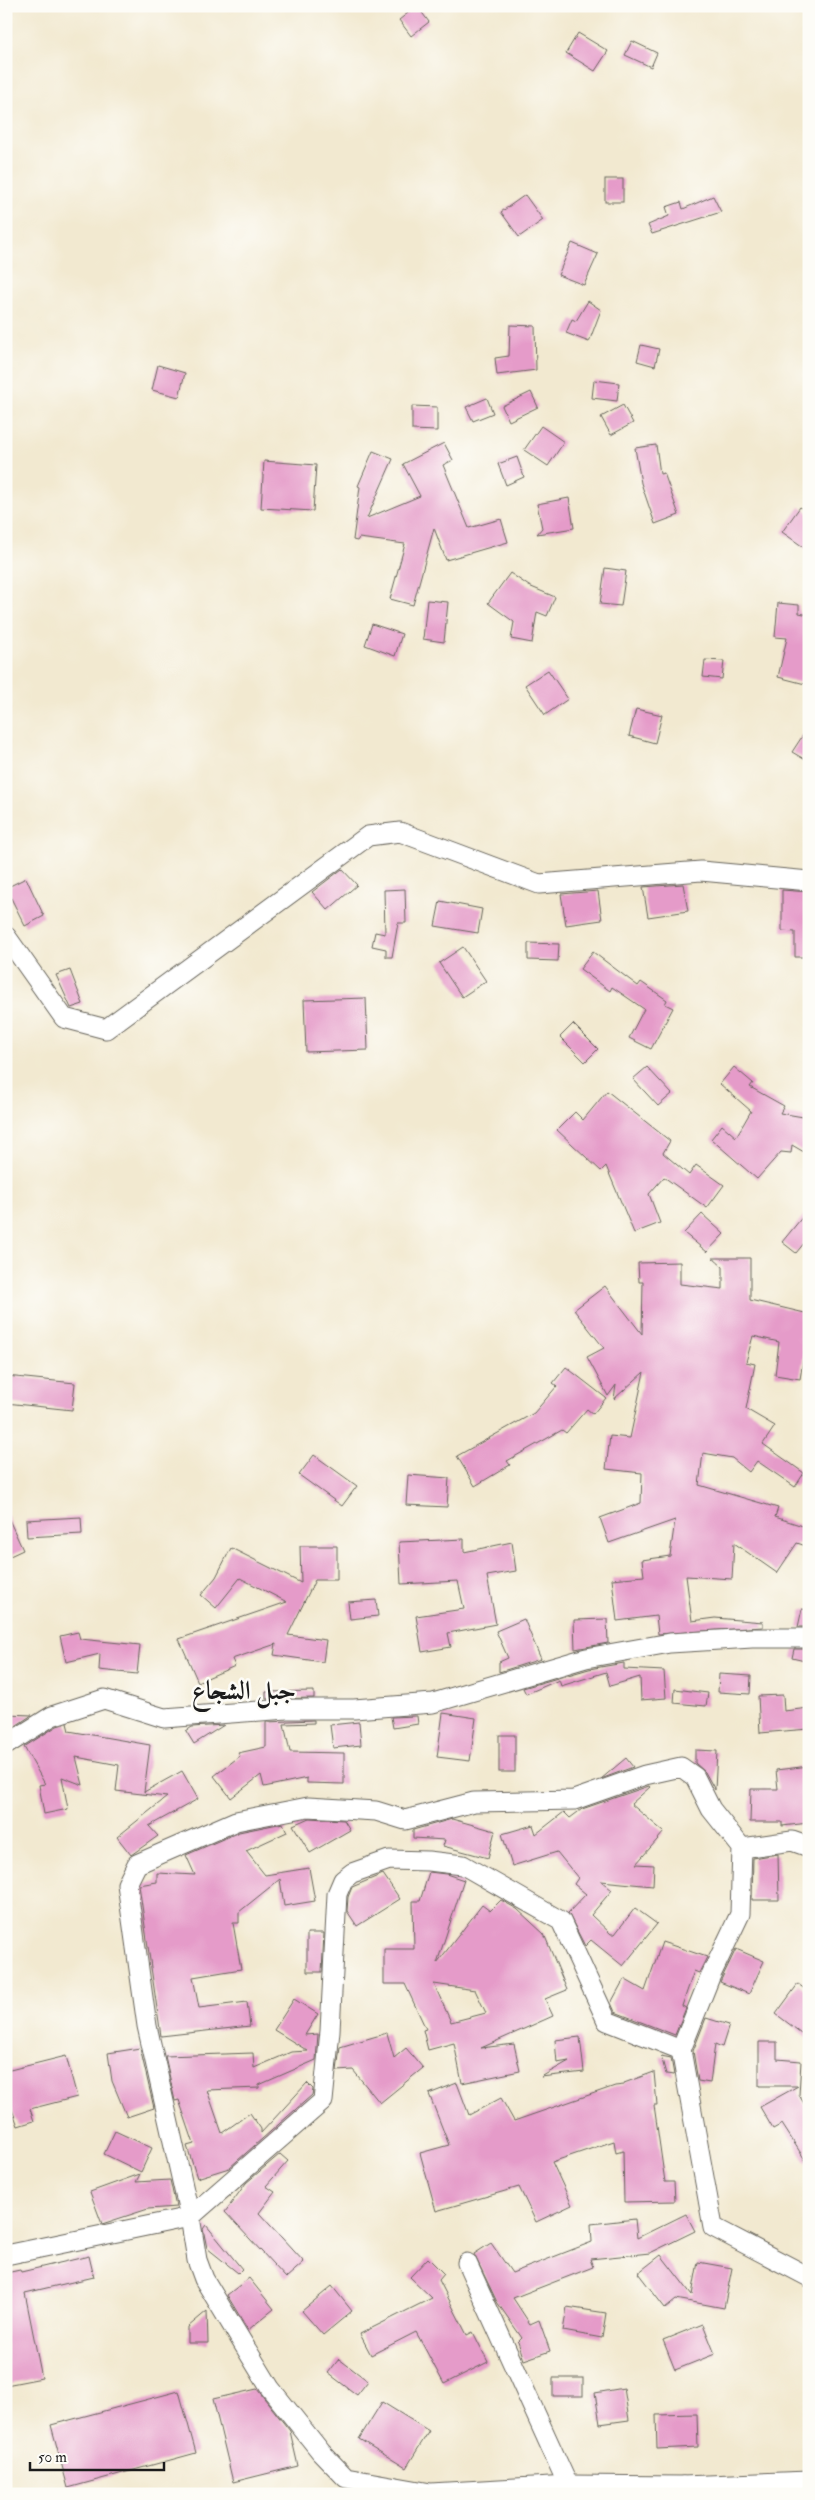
<svg xmlns="http://www.w3.org/2000/svg" width="815" height="2500" viewBox="0 0 815 2500" font-family="'IM FELL Double Pica',Amiri,serif">
<style>
.building{fill:#e59bc9;fill-rule:evenodd}
.lines{fill:none;stroke-linecap:round;stroke-linejoin:round}
.minor-casing{stroke:#67645b;stroke-width:21}
.minor{stroke:#fff;stroke-width:19}
.labels{text-anchor:middle;stroke-width:5;stroke-linejoin:round;paint-order:stroke}
.district-label{font-size:26px;font-weight:bold;fill:#1c1c1c;stroke:#fdfcf7}
</style>
<rect width="100%" height="100%" fill="#fdfcf7"/>
<filter id="ink" filterUnits="userSpaceOnUse"><feTurbulence type="fractalNoise" baseFrequency=".02" numOctaves="2"/><feDisplacementMap in="SourceGraphic" scale="10" xChannelSelector="R" yChannelSelector="G"/><feConvolveMatrix kernelMatrix="1 2 1 2 8 2 1 2 1" color-interpolation-filters="sRGB"/></filter>
<filter id="wash" filterUnits="userSpaceOnUse"><feTurbulence type="fractalNoise" baseFrequency=".0096" numOctaves="4" result="noise"/><feDisplacementMap in="SourceGraphic" scale="20" xChannelSelector="R" yChannelSelector="G"/><feGaussianBlur stdDeviation="1.12" result="paint"/><feColorMatrix in="noise" values="0 0 0 0 0 0 0 0 0 0 0 0 0 0 0 0 0 1.4 0 .05"/><feComposite in="paint" operator="in"/></filter>
<g filter="url(#wash)">
<rect width="100%" height="100%" fill="#f2e9d0"/>
<g id="blocks">
<g class="building">
<polygon points="417,6 429,22 411,36 399,20"/>
<polygon points="578,33 608,51 595,71 566,53"/>
<polygon points="632,41 657,53 651,67 625,55"/>
<rect x="605" y="179" width="18" height="23"/>
<polygon points="525,195 543,220 519,237 501,212"/>
<polygon points="713,196 721,212 652,234 648,225 669,216 666,207 681,202 683,209"/>
<polygon points="572,243 598,254 584,285 558,275"/>
<polygon points="588,301 601,310 589,342 566,333 572,319 576,321"/>
<polygon points="510,325 535,326 536,370 497,375 495,358 509,356"/>
<polygon points="641,345 659,349 655,366 637,361"/>
<polygon points="158,365 185,373 179,397 152,390"/>
<polygon points="594,380 619,383 617,401 592,398"/>
<polygon points="531,392 538,407 509,421 502,406"/>
<polygon points="487,398 493,413 473,421 466,407"/>
<polygon points="623,405 633,423 611,435 601,417"/>
<polygon points="412,406 437,407 437,431 412,430"/>
<polygon points="541,426 564,442 548,466 524,450"/>
<polygon points="444,443 453,460 443,465 469,528 501,519 508,542 446,560 434,528 413,605 390,599 405,544 359,538 357,541 353,540 360,487 358,486 373,451 393,459 367,518 420,496 403,464"/>
<polygon points="656,445 660,474 664,473 679,515 655,524 641,483 635,448"/>
<polygon points="517,457 524,477 506,485 498,464"/>
<polygon points="264,461 316,465 313,511 261,508"/>
<polygon points="569,498 574,528 537,534 542,528 537,504"/>
<polygon points="800,507 809,513 809,551 782,532"/>
<polygon points="605,568 626,571 621,606 600,604"/>
<polygon points="510,573 529,586 555,597 547,616 537,612 532,643 511,639 514,622 488,603"/>
<polygon points="427,600 448,602 444,642 423,639"/>
<polygon points="778,603 799,605 799,613 809,615 809,685 778,677 787,638 775,637"/>
<polygon points="372,624 402,634 395,656 365,645"/>
<polygon points="705,660 724,661 722,679 703,677"/>
<polygon points="548,670 568,699 545,715 525,685"/>
<polygon points="636,709 662,715 655,743 629,736"/>
<polygon points="809,726 809,762 792,752"/>
<polygon points="342,869 357,885 328,910 312,892"/>
<polygon points="26,878 44,916 25,926 6,888"/>
<polygon points="683,884 688,911 648,917 643,887"/>
<polygon points="405,889 406,923 398,923 392,957 386,957 386,949 372,946 375,932 385,934 384,890"/>
<polygon points="782,890 809,892 809,957 795,957 795,932 782,931"/>
<polygon points="598,891 602,920 566,925 561,894"/>
<polygon points="440,901 482,909 478,933 435,926"/>
<polygon points="528,943 559,944 558,961 528,960"/>
<polygon points="463,947 486,981 462,997 439,963"/>
<polygon points="593,952 638,986 641,982 667,1000 665,1004 673,1008 651,1049 629,1038 644,1009 612,987 610,991 580,969"/>
<polygon points="70,970 83,1004 71,1008 56,975"/>
<polygon points="366,998 368,1050 306,1052 304,1000"/>
<polygon points="573,1024 598,1049 585,1062 560,1037"/>
<polygon points="647,1067 672,1094 658,1106 633,1079"/>
<polygon points="734,1067 753,1083 750,1087 784,1106 780,1113 809,1118 809,1155 792,1145 791,1153 781,1152 757,1179 711,1139 722,1125 736,1137 751,1111 720,1084"/>
<polygon points="607,1091 670,1141 663,1153 689,1175 696,1165 724,1185 707,1208 664,1177 649,1194 660,1223 634,1233 606,1166 601,1171 557,1130 575,1112 583,1120"/>
<polygon points="809,1209 809,1237 796,1253 782,1242"/>
<polygon points="702,1214 724,1234 707,1252 684,1233"/>
<polygon points="713,1258 750,1258 750,1300 809,1314 809,1342 807,1349 805,1349 800,1379 775,1375 779,1342 753,1336 746,1362 755,1364 746,1409 775,1426 763,1444 804,1473 795,1487 757,1461 749,1472 732,1458 703,1453 699,1485 778,1508 775,1517 809,1528 809,1547 797,1543 777,1573 734,1543 732,1579 686,1576 692,1621 715,1618 763,1622 763,1627 658,1634 656,1616 617,1621 612,1579 644,1576 642,1560 670,1556 675,1520 609,1543 600,1518 641,1503 642,1473 606,1469 610,1436 630,1438 644,1372 614,1399 616,1385 608,1396 587,1357 604,1348 574,1310 605,1286 642,1334 643,1282 639,1282 638,1263 680,1262 680,1284 723,1289 723,1267"/>
<polygon points="566,1367 606,1398 593,1414 587,1409 566,1433 562,1430 507,1461 510,1465 475,1486 457,1456 534,1413 557,1386 553,1383"/>
<polygon points="6,1376 75,1383 72,1410 6,1403"/>
<polygon points="314,1455 357,1486 342,1506 299,1475"/>
<polygon points="408,1475 449,1478 447,1507 406,1505"/>
<polygon points="6,1513 23,1550 10,1556 6,1548"/>
<polygon points="81,1517 82,1534 27,1537 26,1520"/>
<polygon points="464,1539 464,1552 512,1542 516,1571 487,1576 496,1624 448,1633 451,1647 422,1652 416,1616 464,1609 458,1581 401,1584 399,1542"/>
<polygon points="300,1546 337,1546 337,1580 315,1580 288,1635 326,1640 323,1662 274,1655 276,1644 232,1659 235,1666 198,1682 179,1639 287,1602 240,1578 216,1608 201,1595 216,1577 231,1548 301,1583"/>
<polygon points="376,1600 378,1616 350,1619 348,1602"/>
<polygon points="802,1609 809,1610 809,1627 798,1627"/>
<polygon points="524,1619 541,1659 499,1672 499,1662 508,1658 496,1631"/>
<polygon points="607,1619 608,1643 575,1649 574,1620"/>
<polygon points="78,1632 80,1639 140,1645 137,1674 99,1670 100,1654 66,1662 60,1636"/>
<polygon points="794,1649 809,1649 809,1662 792,1658"/>
<polygon points="624,1663 624,1669 664,1671 666,1698 641,1700 640,1677 610,1686 606,1672 561,1686 559,1680 526,1694 523,1688 589,1669"/>
<polygon points="719,1674 751,1676 750,1694 718,1692"/>
<polygon points="675,1689 708,1693 706,1706 674,1703"/>
<polygon points="314,1691 314,1698 266,1699 266,1692"/>
<polygon points="783,1695 784,1711 809,1708 809,1729 760,1733 758,1696"/>
<polygon points="443,1713 476,1718 470,1761 437,1757"/>
<polygon points="6,1714 32,1715 14,1727"/>
<polygon points="417,1716 418,1724 393,1728 391,1717"/>
<polygon points="314,1720 314,1723 284,1724 290,1752 344,1753 344,1784 307,1783 307,1778 264,1787 261,1775 231,1798 214,1776 240,1756 238,1753 266,1747 266,1722"/>
<polygon points="359,1722 361,1745 333,1748 330,1725"/>
<polygon points="67,1723 69,1731 150,1745 144,1792 182,1771 198,1799 149,1826 158,1836 131,1855 117,1837 167,1797 116,1791 119,1765 76,1757 83,1785 62,1777 68,1809 44,1814 39,1785 45,1784 24,1747 57,1726"/>
<polygon points="224,1725 194,1744 186,1731 192,1727"/>
<rect x="499" y="1735" width="16" height="37"/>
<polygon points="695,1750 717,1751 715,1790 705,1772 695,1763"/>
<polygon points="626,1758 633,1767 601,1779"/>
<polygon points="809,1766 809,1823 782,1826 782,1822 750,1822 751,1789 778,1789 776,1770"/>
<polygon points="649,1786 650,1787 631,1804 664,1832 636,1864 654,1865 653,1886 601,1881 612,1890 591,1915 611,1934 615,1934 635,1908 657,1924 623,1966 591,1940 585,1946 568,1913 586,1894 574,1884 578,1878 557,1852 512,1866 502,1834 533,1825 536,1834 564,1812 570,1818 582,1809"/>
<polygon points="309,1818 344,1820 350,1830 310,1853 293,1825"/>
<polygon points="452,1819 495,1831 488,1858 443,1846 445,1840 413,1838 413,1830"/>
<polygon points="283,1823 287,1832 246,1851 265,1875 309,1868 315,1901 284,1906 280,1879 239,1912 239,1923 233,1923 241,1969 193,1977 199,2008 247,2002 250,2026 161,2036 139,1885 157,1882 157,1873 195,1875 186,1855 239,1832"/>
<polygon points="778,1854 779,1900 752,1900 753,1858"/>
<path d="M429 1872 446 1874 464 1880 437 1963 482 1905 490 1911 501 1900 517 1909 544 1934 567 1990 545 1999 553 2016 481 2048 514 2044 520 2071 462 2083 454 2043 428 2050 423 2030 426 2029 405 1984H384V1949H414L413 1901H420ZM434 1984 475 1990 486 2013 451 2022Z"/>
<polygon points="383,1874 400,1899 357,1926 347,1911 348,1897 352,1887"/>
<polygon points="307,1933 324,1933 322,1972 307,1972"/>
<polygon points="662,1942 707,1957 699,1973 694,1971 682,2006 686,2008 675,2035 615,2012 611,2003 624,1979 645,1991"/>
<polygon points="736,1949 764,1961 749,1994 720,1982"/>
<polygon points="798,1984 809,1992 809,2039 776,2014"/>
<polygon points="294,1999 318,2014 305,2035 318,2034 316,2060 259,2085 259,2088 207,2090 222,2133 250,2113 261,2129 261,2133 307,2083 313,2089 312,2095 229,2168 197,2178 187,2146 194,2144 179,2100 175,2101 165,2056 253,2053 254,2068 291,2052 308,2051 274,2030"/>
<polygon points="706,2018 729,2025 722,2047 715,2044 710,2083 698,2081 693,2051"/>
<polygon points="387,2033 394,2058 406,2048 423,2068 380,2103 353,2070 337,2071 340,2047"/>
<polygon points="580,2037 584,2072 541,2077 569,2061 557,2063 555,2040"/>
<polygon points="759,2042 777,2042 777,2059 801,2061 799,2095 809,2112 809,2166 782,2124 773,2129 760,2107 798,2086 759,2086"/>
<polygon points="140,2048 154,2108 127,2117 112,2081 108,2053"/>
<polygon points="66,2056 77,2097 30,2109 34,2121 18,2126 6,2093 6,2071"/>
<polygon points="661,2056 671,2058 674,2075 666,2074"/>
<polygon points="654,2072 657,2105 654,2105 665,2182 674,2182 675,2201 624,2202 623,2151 616,2153 614,2141 552,2162 572,2205 536,2222 519,2187 436,2211 420,2153 449,2145 429,2094 457,2083 469,2115 501,2098 514,2121 615,2086 624,2085 624,2083"/>
<polygon points="115,2131 152,2148 141,2172 104,2154"/>
<polygon points="280,2154 288,2161 266,2186 275,2192 259,2213 304,2262 286,2278 225,2212 246,2183"/>
<polygon points="140,2174 136,2182 170,2180 176,2207 148,2209 102,2224 90,2192"/>
<polygon points="686,2214 695,2231 650,2253 590,2259 593,2267 513,2298 530,2324 539,2320 550,2351 524,2360 518,2342 522,2338 497,2302 474,2254 491,2243 512,2273 592,2242 591,2224 635,2219 637,2238"/>
<polygon points="206,2225 242,2269 238,2273 207,2248 203,2229"/>
<polygon points="661,2255 692,2295 698,2262 732,2268 724,2308 676,2299 665,2308 638,2273"/>
<polygon points="89,2256 94,2277 25,2293 42,2378 6,2385 6,2273 20,2270 21,2272"/>
<polygon points="428,2258 444,2274 439,2280 467,2335 473,2332 488,2362 444,2384 416,2332 371,2355 360,2334 432,2298 410,2277"/>
<polygon points="249,2278 274,2309 248,2330 227,2295"/>
<polygon points="332,2286 352,2311 323,2335 302,2311"/>
<polygon points="567,2307 606,2313 602,2338 563,2331"/>
<polygon points="207,2311 208,2343 188,2343 188,2327"/>
<polygon points="703,2324 715,2354 675,2370 663,2340"/>
<polygon points="339,2359 368,2381 357,2395 328,2373"/>
<rect x="553" y="2378" width="30" height="18"/>
<polygon points="624,2388 629,2420 600,2424 595,2393"/>
<polygon points="257,2389 290,2431 298,2466 233,2482 213,2399"/>
<polygon points="179,2391 196,2453 68,2488 51,2425"/>
<polygon points="382,2402 429,2431 406,2468 359,2439"/>
<polygon points="697,2414 698,2447 657,2449 656,2415"/>
</g>
</g>
</g>
<g filter="url(#ink)">
<use href="#blocks" fill-opacity="0" stroke="#67645b" stroke-width="1"/>
<g class="lines">
<defs>
<g id="minor">
<polyline points="6,936 64,1018 106,1029 368,836 400,832 539,884 701,871 809,881"/>
<polyline points="6,1745 52,1716 104,1699 164,1718 287,1709 354,1709 433,1703 586,1658 670,1643 752,1638 809,1638"/>
<polyline points="742,1848 792,1841 809,1847"/>
<polyline points="6,2255 190,2217 323,2101 330,2031 337,1894 343,1880 352,1873 389,1860 428,1861 463,1865 561,1921 607,2021 681,2050"/>
<polyline points="467,2263 568,2485"/>
<polyline points="683,2486 568,2485 431,2493 346,2478 321,2452 270,2388 204,2279 197,2260 190,2217 147,2026 127,1884 137,1864 236,1821 308,1807 376,1811 405,1820 474,1802 574,1800 645,1775 681,1767 695,1777 711,1809 742,1848 740,1914 710,1977 681,2050 713,2227 809,2277"/>
<polyline points="673,2490 683,2486 809,2481"/>
</g>
</defs>
<use href="#minor" class="minor-casing"/>
<use href="#minor" class="minor"/>
</g>
</g>
<g class="labels">
<g class="district-label">
<text x="244" y="1699">جبل الشجاع</text>
</g>
</g>
<rect width="815" height="2500" fill="none" stroke="#fdfcf7" stroke-width="25"/>
<path d="M30 2462v8h134v-8" fill="none" stroke="#1c1c1c" stroke-width="2.5"/>
<text x="38" y="2462" font-size="15" fill="#1c1c1c" stroke="#fdfcf7" stroke-width="4" paint-order="stroke">50 m</text>
</svg>
